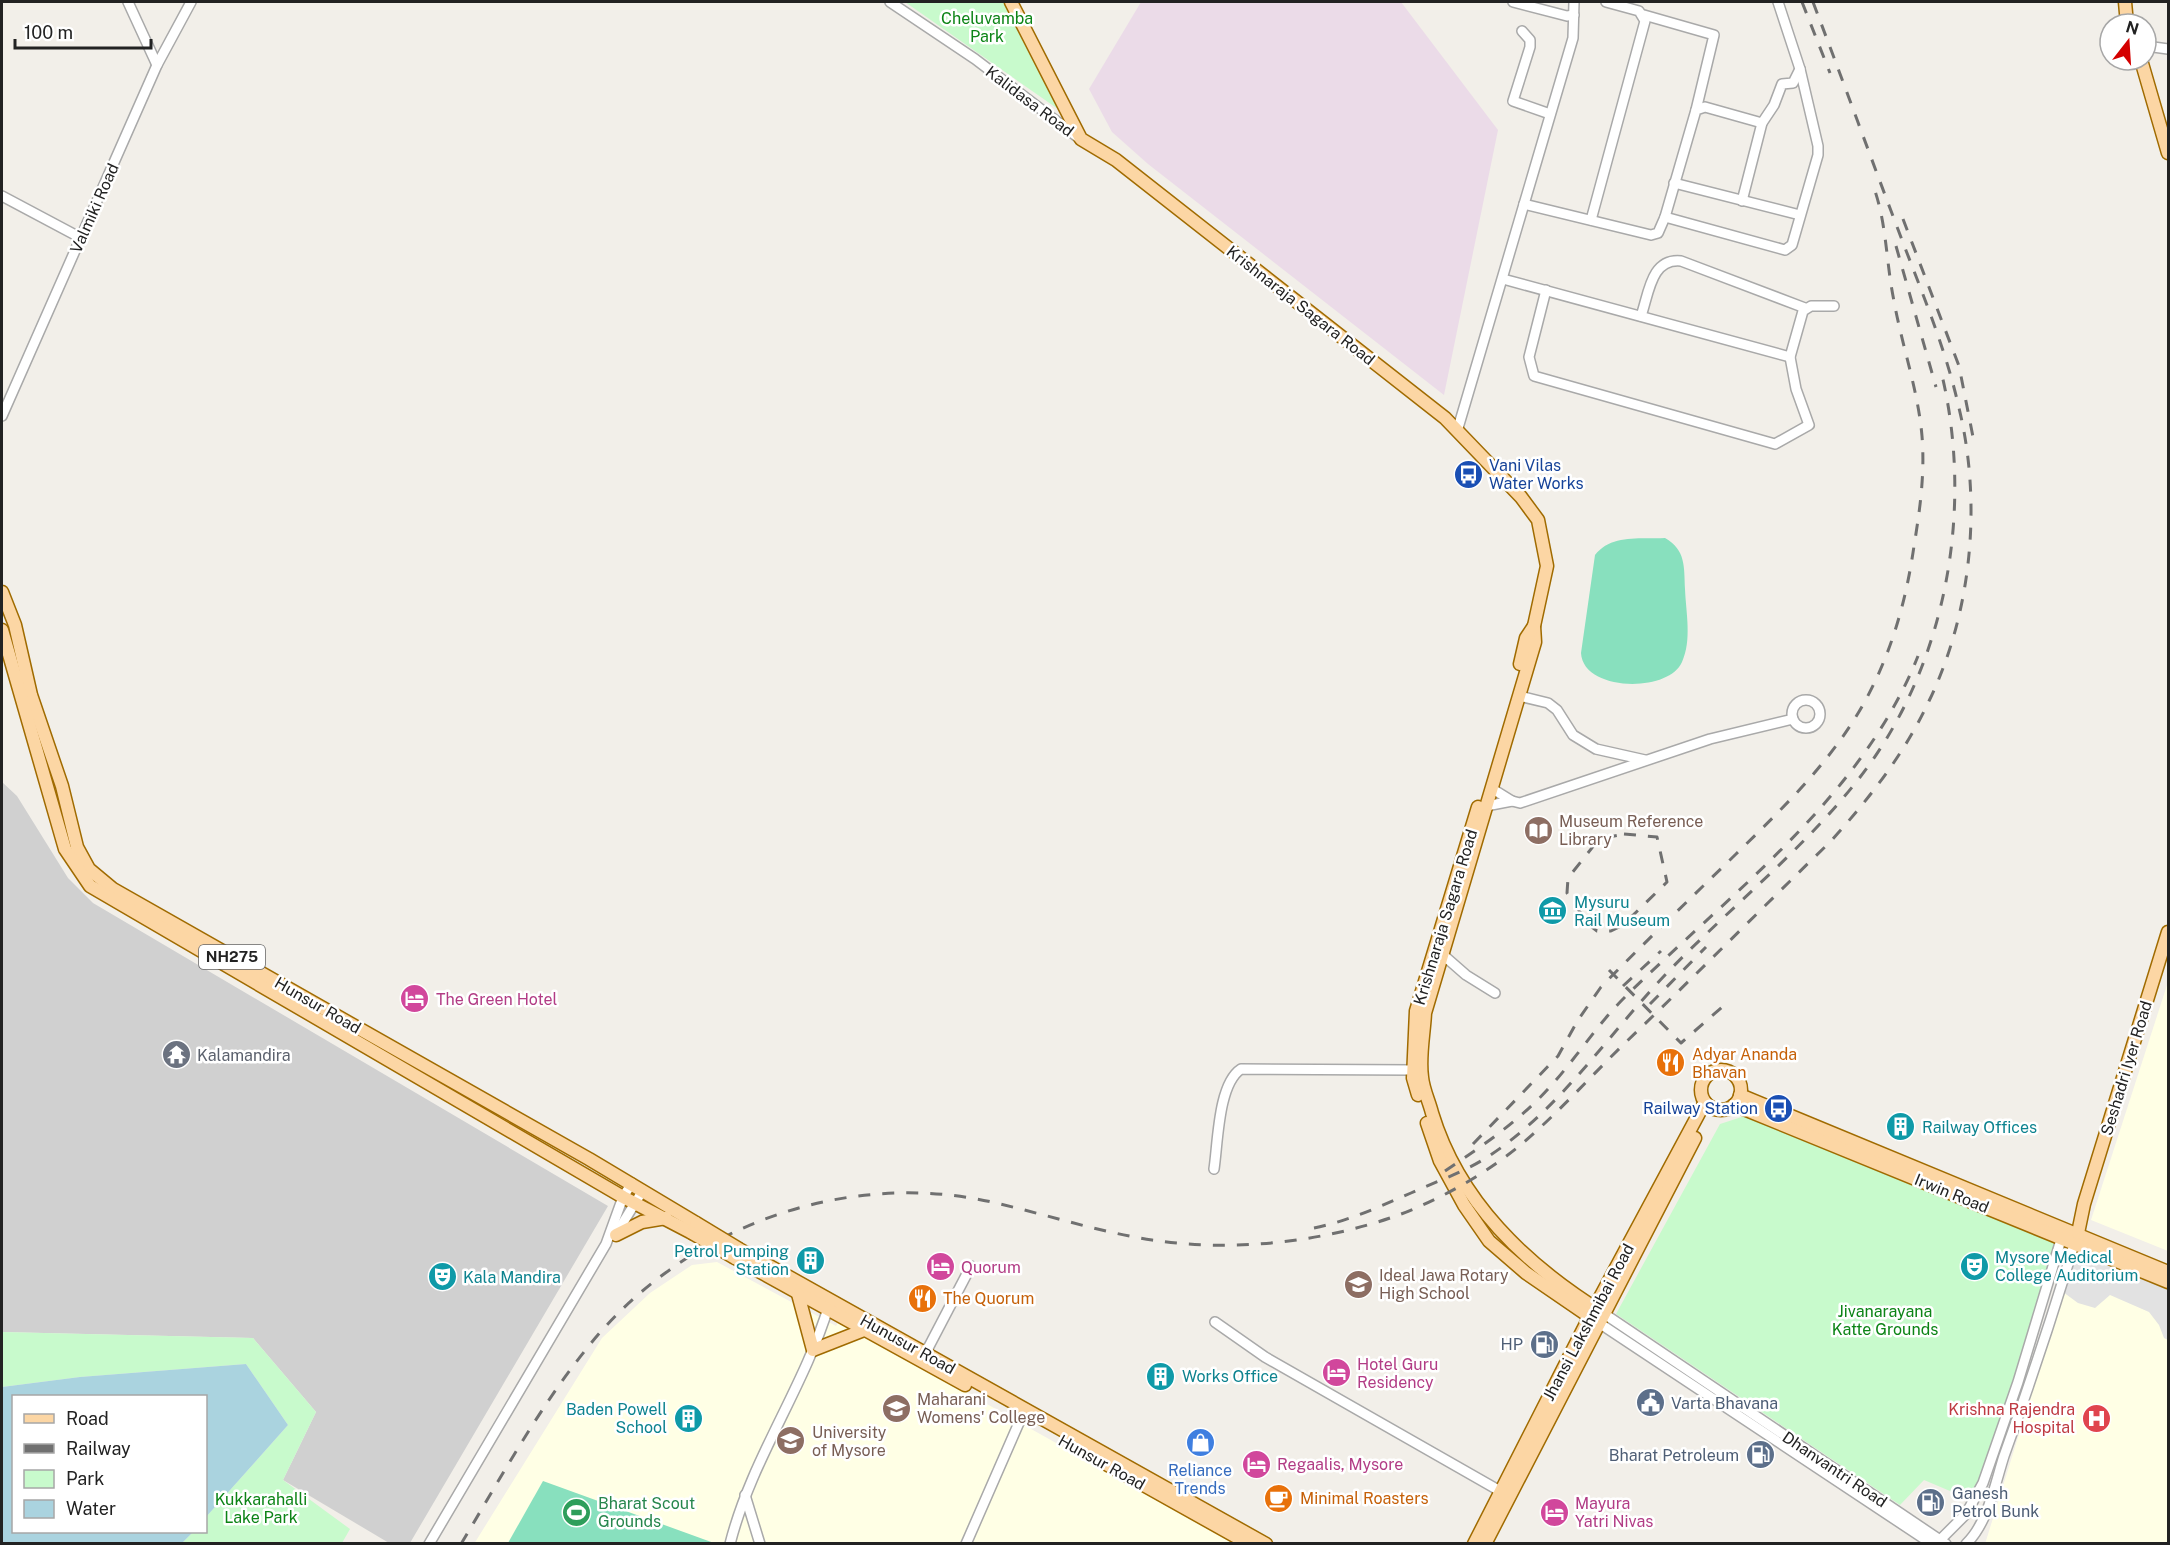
<svg xmlns="http://www.w3.org/2000/svg" width="2170" height="1545" viewBox="0 0 2170 1545" font-family="'Public Sans',sans-serif">
<style>
.industrial{fill:#ebdbe8}
.education{fill:#ffffe5}
.religious{fill:#d0d0d0}
.park{fill:#c8facc}
.pitch{fill:#88e0be}
.parking{fill:#e2e2e2}
.water{fill:#aad3df}
.lines{fill:none;stroke-linecap:round;stroke-linejoin:round}
.minor-casing{stroke:#a9a9a9;stroke-width:12}
.major-casing{stroke:#a06b00;stroke-width:15}
.minor{stroke:#fff;stroke-width:9}
.major{stroke:#fcd6a4;stroke-width:12}
.rail{stroke:#707070;stroke-width:3;stroke-dasharray:12 12;stroke-linecap:butt}
.major-bridge-casing{stroke:#a06b00;stroke-width:15;stroke-linecap:butt}
.major-bridge{stroke:#fcd6a4;stroke-width:12}
.labels{text-anchor:middle;stroke-width:5;stroke-linejoin:round;paint-order:stroke}
.shield{fill:#fff;stroke:#646464;stroke-width:1.5}
.shield-label{font-size:15px;font-weight:bold;fill:#222}
.park-label{font-size:16px;fill:#0c8416;stroke:#fff}
.street-label{font-size:16px;fill:#222;stroke:#fff}
.transit-label{font-size:16px;fill:#164399;stroke:#fff;text-anchor:start}
.education-label{font-size:16px;fill:#785e54;stroke:#fff;text-anchor:start}
.culture-label{font-size:16px;fill:#0d838f;stroke:#fff;text-anchor:start}
.hotel-label{font-size:16px;fill:#b23c85;stroke:#fff;text-anchor:start}
.food-label{font-size:16px;fill:#c56008;stroke:#fff;text-anchor:start}
.worship-label{font-size:16px;fill:#5b616d;stroke:#fff;text-anchor:start}
.service-label{font-size:16px;fill:#4e5e75;stroke:#fff;text-anchor:end}
.health-label{font-size:16px;fill:#be3a42;stroke:#fff;text-anchor:end}
.shop-label{font-size:16px;fill:#366cbe;stroke:#fff}
.leisure-label{font-size:16px;fill:#27864d;stroke:#fff;text-anchor:start}
</style>
<rect width="100%" height="100%" fill="#f2efe9"/>
<polygon class="industrial" points="1141,2 1401,2 1498,130 1444,395 1148,164 1112,132 1089,89"/>
<g class="education">
<polygon points="2168,982 2168,1251 2091,1220"/>
<polygon points="2073,1260 2168,1282 2168,1543 1985,1544"/>
<polygon points="717,1262 836,1326 839,1321 1234,1543 474,1544 602,1338 650,1293 692,1265"/>
</g>
<polygon class="religious" points="2,782 17,796 68,878 93,903 608,1206 410,1543 389,1543 283,1480 316,1412 253,1338 2,1332"/>
<g class="park">
<polygon points="905,2 1003,2 1058,109"/>
<polygon points="1754,1113 2064,1237 1976,1502 1924,1480 1900,1505 1616,1314 1720,1124"/>
<polygon points="2,1332 253,1338 316,1412 283,1480 350,1529 342,1543 182,1543 193,1532 206,1532 206,1517 288,1425 246,1364 80,1377 2,1387"/>
</g>
<g class="pitch">
<path d="M1665 538C1686 550 1684 567 1685 589 1686 613 1692 640 1682 662 1669 693 1583 692 1581 653L1595 555C1611 534 1640 539 1665 538Z"/>
<polygon points="543,1481 714,1543 508,1543"/>
</g>
<polygon class="parking" points="2091,1250 2168,1282 2168,1340 2164,1338 2159,1325 2149,1312 2110,1295 2095,1308 2078,1303 2063,1292 2073,1260"/>
<polygon class="water" points="246,1364 288,1425 206,1517 206,1396 14,1396 14,1532 193,1532 182,1543 2,1543 2,1387 80,1377"/>
<g class="lines">
<defs>
<g id="minor">
<polyline points="128,2 157,65"/>
<polyline points="890,2 975,59 1080,139"/>
<polyline points="1513,2 1567,16 1574,15"/>
<polyline points="1644,15 1714,35 1696,110"/>
<polyline points="1522,31 1530,40 1530,47 1513,101 1550,114"/>
<polyline points="2146,46 2168,49"/>
<polyline points="1674,183 1800,215"/>
<polyline points="2,196 81,238"/>
<polyline points="1742,201 1762,123 1774,105 1782,84 1793,83 1800,69"/>
<polyline points="1524,204 1651,235 1658,233 1665,217 1696,110 1705,107 1762,123"/>
<polyline points="1665,217 1785,250 1792,245 1818,155 1818,146 1800,69 1778,2"/>
<polyline points="1591,220 1645,21 1639,11 1606,2"/>
<polyline points="1503,279 1790,357"/>
<polyline points="1546,290 1529,357 1534,376 1775,444 1809,425 1796,389 1790,357 1803,311 1811,306 1834,306"/>
<path d="M1641 316C1649 293 1651 258 1681 261L1805 308"/>
<polyline points="2,416 157,65 191,2"/>
<polyline points="1458,428 1573,38 1574,2"/>
<polyline points="1519,696 1548,703 1557,710 1573,735 1596,749 1645,760"/>
<circle cx="1806" cy="714" r="14"/>
<polyline points="1491,788 1512,801 1520,803 1710,739 1793,719"/>
<polyline points="1486,806 1512,801"/>
<polyline points="1442,954 1466,975 1495,993"/>
<path d="M1214 1169C1218 1143 1218 1084 1241 1069L1413 1070"/>
<polyline points="616,1234 643,1190"/>
<polyline points="1603,1313 1946,1544"/>
<polyline points="1215,1322 1265,1357 1500,1491"/>
<polyline points="1599,1323 1932,1544"/>
<polyline points="925,1354 971,1266"/>
<polyline points="745,1495 760,1544"/>
<polyline points="1935,1541 1940,1540 1966,1514 1983,1483 2018,1382 2063,1233"/>
<polyline points="429,1544 606,1244 623,1197 632,1183"/>
<path d="M730 1544C751 1460 804 1388 829 1305"/>
<polyline points="966,1544 1025,1409"/>
<path d="M1966 1544C1988 1523 1995 1484 2004 1456 2030 1384 2054 1311 2076 1238"/>
</g>
<g id="major">
<path d="M1011 2 1081 139 1116 160 1445 418 1521 497 1538 520 1547 566 1534 626 1535 642 1425 1013C1424 1034 1419 1057 1422 1077 1423 1089 1429 1101 1432 1113 1459 1202 1526 1265 1603 1313"/>
<polyline points="2125,2 2127,24"/>
<polyline points="2141,60 2168,153"/>
<polyline points="2,592 15,625 31,695 62,786 77,847 89,869 113,889 589,1159 696,1223"/>
<polyline points="2,630 65,849 90,886 623,1197 692,1233"/>
<polyline points="1520,664 1526,638 1534,626"/>
<circle cx="1721" cy="1090" r="20"/>
<polyline points="1418,1095 1413,1078 1416,1011 1478,807"/>
<polyline points="1740,1095 2168,1272"/>
<polyline points="1734,1105 2168,1282"/>
<polyline points="1427,1123 1440,1161 1464,1205 1489,1241 1526,1273 1599,1323"/>
<polyline points="2078,1233 2084,1204 2168,932"/>
<polyline points="616,1235 642,1222 666,1218"/>
<polyline points="739,1249 1266,1544"/>
<polyline points="735,1258 965,1385"/>
<polyline points="798,1294 813,1350 864,1330"/>
<polyline points="1106,1464 1249,1544"/>
<polyline points="1474,1544 1589,1318 1705,1102"/>
<polyline points="1485,1544 1695,1138"/>
</g>
</defs>
<use href="#minor" class="minor-casing"/>
<use href="#major" class="major-casing"/>
<use href="#minor" class="minor"/>
<use href="#major" class="major"/>
<g class="rail">
<polyline points="1802,2 1830,73"/>
<polyline points="1903,219 1959,366 1975,447"/>
<polyline points="1896,246 1936,387"/>
<polygon points="1624,834 1657,837 1667,882 1623,925 1611,931 1597,931 1588,924 1567,893 1568,878 1599,839"/>
<polyline points="1609,970 1681,1043 1729,1001"/>
<polyline points="1623,986 1661,951"/>
<polyline points="1650,1004 1706,947"/>
<path d="M1473 1144 1558 1056 1578 1020 1601 987C1645 942 1691 898 1736 854 1783 808 1831 762 1864 703 1891 654 1906 602 1914 546 1920 509 1925 474 1922 436 1918 390 1902 346 1894 301 1886 263 1887 225 1874 188"/>
<path d="M1445 1171C1482 1146 1518 1122 1548 1089 1575 1060 1596 1026 1624 998 1730 893 1861 799 1918 656"/>
<path d="M1314 1228C1348 1221 1379 1207 1411 1193 1437 1181 1465 1172 1489 1156 1560 1109 1608 1035 1666 974 1728 909 1801 852 1857 781 1946 669 1975 510 1941 371"/>
<path d="M461 1544C500 1479 537 1411 584 1352 679 1229 843 1167 996 1203 1048 1215 1099 1232 1152 1240 1230 1252 1318 1243 1393 1217 1438 1201 1488 1173 1524 1142 1560 1111 1592 1075 1626 1042 1695 976 1762 908 1830 842 1869 799 1905 753 1929 701 1972 612 1982 503 1959 408 1946 350 1923 295 1902 240 1872 161 1843 81 1813 2"/>
</g>
<defs>
<g id="major-bridge">
<polyline points="696,1223 739,1249"/>
<polyline points="692,1233 735,1258"/>
</g>
</defs>
<use href="#major-bridge" class="major-bridge-casing"/>
<use href="#major-bridge" class="major-bridge"/>
</g>
<defs>
<symbol id="bus-disc" viewBox="-11 -11 22 22"><circle r="9.5" fill="#1a4fb4" stroke="#fff"/><path d="M-5-6H5V4H4V6H2V4H-2V6H-4V4H-5ZM-3.5-4V0h7V-4ZM-3.5 1.2v1.5H-2V1.2ZM2 1.2v1.5H3.5V1.2Z" fill="#fff"/></symbol>
<symbol id="library-disc" viewBox="-11 -11 22 22"><circle r="9.5" fill="#8d6e63" stroke="#fff"/><path d="M-6-4Q-3-5.5-.7-3.5V5Q-3 3-6 4ZM6-4Q3-5.5 .7-3.5V5Q3 3 6 4Z" fill="#fff"/></symbol>
<symbol id="museum-disc" viewBox="-11 -11 22 22"><circle r="9.5" fill="#0f9aa8" stroke="#fff"/><path d="M0-6L6-3V-2H-6V-3ZM-5-1h2V3h-2ZM-1-1h2V3h-2ZM3-1h2V3H3ZM-6 4H6V6H-6Z" fill="#fff"/></symbol>
<symbol id="hotel-disc" viewBox="-11 -11 22 22"><circle r="9.5" fill="#d1479c" stroke="#fff"/><path d="M-6-4.5h1.5V1H6V5H4.5V3h-9V5H-6ZM-4 0a1.8 1.8 0 1 1 3.6 0ZM.5 0V-2.5h3Q6-2.5 6 0Z" fill="#fff"/></symbol>
<symbol id="temple-disc" viewBox="-11 -11 22 22"><circle r="9.5" fill="#6b7280" stroke="#fff"/><path d="M0-6L5-2H3V0L6.5 2.5H4V6H1.5V3h-3V6H-4V2.5H-6.5L-3 0V-2H-5Z" fill="#fff"/></symbol>
<symbol id="restaurant-disc" viewBox="-11 -11 22 22"><circle r="9.5" fill="#e8710a" stroke="#fff"/><path d="M-5-6h1v4h1v-4h1v4h1v-4h1v5L-1.5 .5V6h-2V.5L-5-1ZM5-6V6H3V1.5H1.5Q1.5-4 5-6Z" fill="#fff"/></symbol>
<symbol id="building-disc" viewBox="-11 -11 22 22"><circle r="9.5" fill="#0f9aa8" stroke="#fff"/><path d="M-4-6H4V6H1V3H-1V6H-4ZM-2.5-4.3h1.7v1.8h-1.7ZM.8-4.3h1.7v1.8H.8ZM-2.5-1h1.7V.8h-1.7ZM.8-1h1.7V.8H.8Z" fill="#fff"/></symbol>
<symbol id="theatre-disc" viewBox="-11 -11 22 22"><circle r="9.5" fill="#0f9aa8" stroke="#fff"/><path d="M-5-5.5Q0-4 5-5.5V0Q5 5 0 6Q-5 5-5 0ZM-3.3-2.5H-1v1.5H-3.3ZM1-2.5H3.3v1.5H1ZM-2.8 1Q0 5.5 2.8 1Z" fill="#fff"/></symbol>
<symbol id="school-disc" viewBox="-11 -11 22 22"><circle r="9.5" fill="#8d6e63" stroke="#fff"/><path d="M0-5L7-2L0 1L-7-2ZM-4 1L0 2.5L4 1V4Q0 6-4 4Z" fill="#fff"/></symbol>
<symbol id="fuel-disc" viewBox="-11 -11 22 22"><circle r="9.5" fill="#5c6f8a" stroke="#fff"/><path d="M-5.5-6h7V0h2V4h1.3V-2.5L3-4.5l.8-.8L6-3V5H2.5V1h-1V6h-7ZM-4.2-4.7v3.2H.2V-4.7Z" fill="#fff"/></symbol>
<symbol id="civic-disc" viewBox="-11 -11 22 22"><circle r="9.5" fill="#5c6f8a" stroke="#fff"/><path d="M-.6-6.5H3V-4.5H.6V-3L4-1V1h2V6H-6V1h2V-1L-.6-3ZM-1.2 2.5V6h2.4V2.5Z" fill="#fff"/></symbol>
<symbol id="university-disc" viewBox="-11 -11 22 22"><circle r="9.5" fill="#8d6e63" stroke="#fff"/><path d="M0-5L7-2L0 1L-7-2ZM-4 1L0 2.5L4 1V4Q0 6-4 4Z" fill="#fff"/></symbol>
<symbol id="hospital-disc" viewBox="-11 -11 22 22"><circle r="9.5" fill="#e0444e" stroke="#fff"/><path d="M-5-5h3v3.5h4V-5h3V5h-3V1.5h-4V5h-3Z" fill="#fff"/></symbol>
<symbol id="shop-disc" viewBox="-11 -11 22 22"><circle r="9.5" fill="#3f7fe0" stroke="#fff"/><path d="M-5-2.5h2.3a2.7 3.5 0 0 1 5.4 0H5L5.5 6h-11ZM-1.5-2.5h3a1.5 2.3 0 0 0-3 0Z" fill="#fff"/></symbol>
<symbol id="cafe-disc" viewBox="-11 -11 22 22"><circle r="9.5" fill="#e8710a" stroke="#fff"/><path d="M-5.5-4.5H6V0H3Q3 3.5 0 3.5H-2.5Q-5.5 3.5-5.5 0ZM3-3.2v2h1.7v-2ZM-6 4.5H4V6H-6Z" fill="#fff"/></symbol>
<symbol id="stadium-disc" viewBox="-11 -11 22 22"><circle r="9.5" fill="#2e9e5b" stroke="#fff"/><path d="M0-5a6.5 5 0 1 0 0 10a6.5 5 0 1 0 0-10ZM-3.5-1.8h7v3.6h-7Z" fill="#fff"/></symbol>
</defs>
<g fill-rule="evenodd">
<use href="#bus-disc" x="1452" y="458" width="33" height="33"/>
<use href="#library-disc" x="1522" y="814" width="33" height="33"/>
<use href="#museum-disc" x="1536" y="894" width="33" height="33"/>
<use href="#hotel-disc" x="398" y="982" width="33" height="33"/>
<use href="#temple-disc" x="160" y="1038" width="33" height="33"/>
<use href="#restaurant-disc" x="1654" y="1046" width="33" height="33"/>
<use href="#bus-disc" x="1762" y="1092" width="33" height="33"/>
<use href="#building-disc" x="1884" y="1110" width="33" height="33"/>
<use href="#building-disc" x="794" y="1244" width="33" height="33"/>
<use href="#theatre-disc" x="1958" y="1250" width="33" height="33"/>
<use href="#hotel-disc" x="924" y="1250" width="33" height="33"/>
<use href="#theatre-disc" x="426" y="1260" width="33" height="33"/>
<use href="#school-disc" x="1342" y="1268" width="33" height="33"/>
<use href="#restaurant-disc" x="906" y="1282" width="33" height="33"/>
<use href="#fuel-disc" x="1528" y="1328" width="33" height="33"/>
<use href="#hotel-disc" x="1320" y="1356" width="33" height="33"/>
<use href="#building-disc" x="1144" y="1360" width="33" height="33"/>
<use href="#civic-disc" x="1634" y="1386" width="33" height="33"/>
<use href="#university-disc" x="880" y="1392" width="33" height="33"/>
<use href="#building-disc" x="672" y="1402" width="33" height="33"/>
<use href="#hospital-disc" x="2080" y="1402" width="33" height="33"/>
<use href="#university-disc" x="774" y="1424" width="33" height="33"/>
<use href="#shop-disc" x="1184" y="1426" width="33" height="33"/>
<use href="#fuel-disc" x="1744" y="1438" width="33" height="33"/>
<use href="#hotel-disc" x="1240" y="1448" width="33" height="33"/>
<use href="#cafe-disc" x="1262" y="1482" width="33" height="33"/>
<use href="#fuel-disc" x="1914" y="1486" width="33" height="33"/>
<use href="#stadium-disc" x="560" y="1496" width="33" height="33"/>
<use href="#hotel-disc" x="1538" y="1496" width="33" height="33"/>
</g>
<g class="labels">
<rect class="shield" x="199" y="945" width="66" height="24" rx="4.5"/>
<g class="shield-label">
<text x="232" y="962">NH275</text>
</g>
<g class="park-label">
<text x="987" y="24">Cheluvamba<tspan x="987" dy="18">Park</tspan></text>
<text x="1885" y="1317">Jivanarayana<tspan x="1885" dy="18">Katte Grounds</tspan></text>
<text x="261" y="1505">Kukkarahalli<tspan x="261" dy="18">Lake Park</tspan></text>
</g>
<g class="street-label">
<text transform="translate(1030 101) rotate(37)" y="6">Kalidasa Road</text>
<text transform="translate(94 208) rotate(-66)" y="6">Valmiki Road</text>
<text transform="translate(1301 305) rotate(38)" y="6">Krishnaraja Sagara Road</text>
<text transform="translate(1445 917) rotate(-73)" y="6">Krishnaraja Sagara Road</text>
<text transform="translate(318 1005) rotate(30)" y="6">Hunsur Road</text>
<text transform="translate(2126 1068) rotate(-73)" y="6">Seshadri Iyer Road</text>
<text transform="translate(1952 1193) rotate(22)" y="6">Irwin Road</text>
<text transform="translate(1588 1322) rotate(-62)" y="6">Jhansi Lakshmibai Road</text>
<text transform="translate(908 1344) rotate(29)" y="6">Hunusur Road</text>
<text transform="translate(1102 1462) rotate(29)" y="6">Hunsur Road</text>
<text transform="translate(1835 1469) rotate(34)" y="6">Dhanvantri Road</text>
</g>
<g class="transit-label">
<text x="1489" y="471">Vani Vilas<tspan x="1489" dy="18">Water Works</tspan></text>
<text x="1758" y="1114" text-anchor="end">Railway Station</text>
</g>
<g class="education-label">
<text x="1559" y="827">Museum Reference<tspan x="1559" dy="18">Library</tspan></text>
<text x="1379" y="1281">Ideal Jawa Rotary<tspan x="1379" dy="18">High School</tspan></text>
<text x="917" y="1405">Maharani<tspan x="917" dy="18">Womens' College</tspan></text>
<text x="812" y="1438">University<tspan x="812" dy="18">of Mysore</tspan></text>
</g>
<g class="culture-label">
<text x="1574" y="908">Mysuru<tspan x="1574" dy="18">Rail Museum</tspan></text>
<text x="1922" y="1133">Railway Offices</text>
<text x="789" y="1257" text-anchor="end">Petrol Pumping<tspan x="789" dy="18">Station</tspan></text>
<text x="1995" y="1263">Mysore Medical<tspan x="1995" dy="18">College Auditorium</tspan></text>
<text x="463" y="1283">Kala Mandira</text>
<text x="1182" y="1382">Works Office</text>
<text x="667" y="1415" text-anchor="end">Baden Powell<tspan x="667" dy="18">School</tspan></text>
</g>
<g class="hotel-label">
<text x="436" y="1005">The Green Hotel</text>
<text x="961" y="1273">Quorum</text>
<text x="1357" y="1370">Hotel Guru<tspan x="1357" dy="18">Residency</tspan></text>
<text x="1277" y="1470">Regaalis, Mysore</text>
<text x="1575" y="1509">Mayura<tspan x="1575" dy="18">Yatri Nivas</tspan></text>
</g>
<g class="food-label">
<text x="1692" y="1060">Adyar Ananda<tspan x="1692" dy="18">Bhavan</tspan></text>
<text x="943" y="1304">The Quorum</text>
<text x="1300" y="1504">Minimal Roasters</text>
</g>
<g class="worship-label">
<text x="197" y="1061">Kalamandira</text>
</g>
<g class="service-label">
<text x="1523" y="1350">HP</text>
<text x="1671" y="1409" text-anchor="start">Varta Bhavana</text>
<text x="1739" y="1461">Bharat Petroleum</text>
<text x="1952" y="1499" text-anchor="start">Ganesh<tspan x="1952" dy="18">Petrol Bunk</tspan></text>
</g>
<g class="health-label">
<text x="2075" y="1415">Krishna Rajendra<tspan x="2075" dy="18">Hospital</tspan></text>
</g>
<g class="shop-label">
<text x="1200" y="1476">Reliance<tspan x="1200" dy="18">Trends</tspan></text>
</g>
<g class="leisure-label">
<text x="598" y="1509">Bharat Scout<tspan x="598" dy="18">Grounds</tspan></text>
</g>
</g>
<rect width="2170" height="1545" fill="none" stroke="#222222" stroke-width="6"/>
<rect x="12" y="1395" width="195" height="138" fill="#ffffff" stroke="#a7a7a7" stroke-width="1.5"/>
<rect x="24" y="1414" width="30" height="9" fill="#fcd6a4" stroke="#a7a7a7" stroke-width="1.5"/>
<text x="66" y="1425" font-size="18" fill="#222222">Road</text>
<rect x="24" y="1444" width="30" height="9" fill="#707070" stroke="#a7a7a7" stroke-width="1.5"/>
<text x="66" y="1455" font-size="18" fill="#222222">Railway</text>
<rect x="24" y="1470" width="30" height="18" fill="#c8facc" stroke="#a7a7a7" stroke-width="1.5"/>
<text x="66" y="1485" font-size="18" fill="#222222">Park</text>
<rect x="24" y="1500" width="30" height="18" fill="#aad3df" stroke="#a7a7a7" stroke-width="1.5"/>
<text x="66" y="1515" font-size="18" fill="#222222">Water</text>
<g transform="translate(2128 42) rotate(17)"><circle r="28" fill="#ffffff" stroke="#a7a7a7" stroke-width="1.5"/>
<path d="M0-4.5L10 22L0 15L-10 22Z" fill="#d40000"/>
<text y="-9" font-size="16" font-weight="bold" text-anchor="middle" fill="#222222">N</text>
</g>
<path d="M15 39v9h136v-9" fill="none" stroke="#222222" stroke-width="3"/>
<text x="24" y="39" font-size="18" fill="#222222" stroke="#ffffff" stroke-width="4.5" paint-order="stroke">100 m</text>
</svg>
